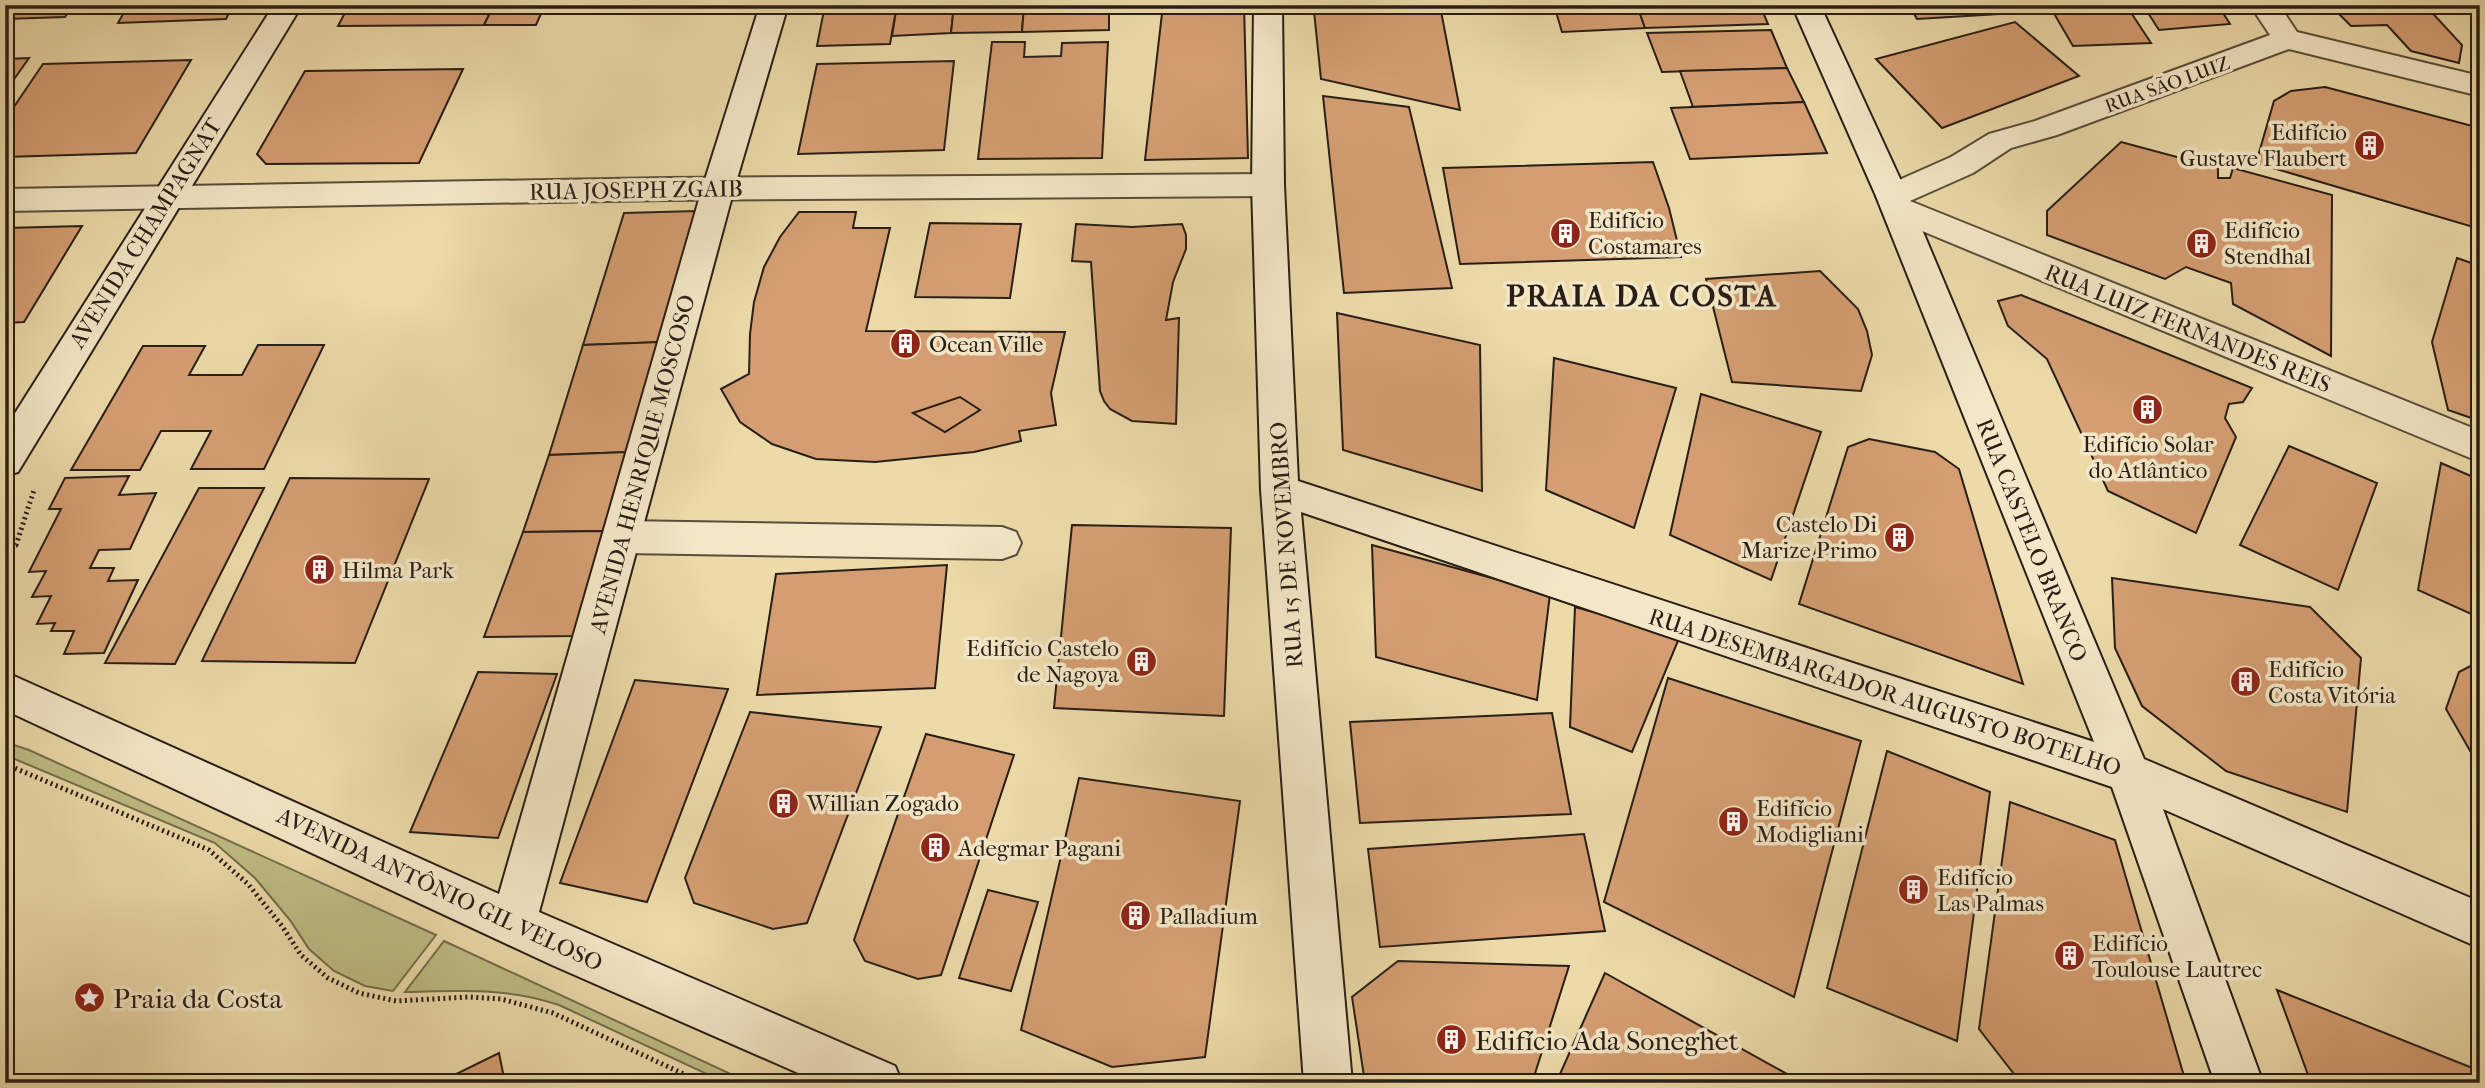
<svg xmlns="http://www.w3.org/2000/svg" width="2485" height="1088" viewBox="0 0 2485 1088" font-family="'IM FELL French Canon',serif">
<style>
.green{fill:#bebd84;stroke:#736e4d;stroke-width:2}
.building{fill:#d49e72;stroke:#281e16;stroke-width:2}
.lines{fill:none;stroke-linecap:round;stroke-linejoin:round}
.street-casing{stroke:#594d3b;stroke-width:4}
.secondary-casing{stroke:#281e16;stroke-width:4}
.path{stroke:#281e16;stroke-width:5;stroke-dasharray:2 3.5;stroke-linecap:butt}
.street{fill:#f3e7c7;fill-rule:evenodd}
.secondary{fill:#f3e7c7;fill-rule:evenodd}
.labels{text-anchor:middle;stroke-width:7;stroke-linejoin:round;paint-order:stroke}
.far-street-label{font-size:19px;fill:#281e16;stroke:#f3e7c7}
.poi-label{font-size:23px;fill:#281e16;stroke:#f3e7c7;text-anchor:start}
.street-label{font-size:23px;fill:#281e16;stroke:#f3e7c7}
.near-poi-label{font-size:28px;fill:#281e16;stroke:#f3e7c7;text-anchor:start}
.district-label{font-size:30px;font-weight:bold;letter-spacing:2px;fill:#281e16;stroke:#f3e7c7}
</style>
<rect width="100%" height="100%" fill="#ecdaa9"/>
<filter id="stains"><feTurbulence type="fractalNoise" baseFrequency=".00286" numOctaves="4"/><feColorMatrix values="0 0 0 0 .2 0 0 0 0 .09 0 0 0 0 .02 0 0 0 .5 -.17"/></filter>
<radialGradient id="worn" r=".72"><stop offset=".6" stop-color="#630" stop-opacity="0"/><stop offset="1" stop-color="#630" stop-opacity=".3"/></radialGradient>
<g class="green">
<polygon points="5,742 29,750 436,935 393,991 365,986 334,971 309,949 290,920 255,878 215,843 17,760 5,754"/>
<path d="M444 941 750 1083H726L559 1005C505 987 461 991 405 992Z"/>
</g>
<g class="building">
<polygon points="5,5 73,5 65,17 5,19"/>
<polygon points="233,5 226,19 118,23 127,7"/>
<polygon points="349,5 494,5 484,25 338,26"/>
<polygon points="507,5 545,5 536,25 484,25 492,9 505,9"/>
<polygon points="615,5 730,5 728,11 613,10"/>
<polygon points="825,5 897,5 890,44 817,46"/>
<polygon points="897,5 954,5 951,33 892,36"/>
<polygon points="954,5 1024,5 1022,32 951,33"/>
<polygon points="1024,5 1109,5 1109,30 1022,32"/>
<polygon points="1163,5 1244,5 1248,158 1145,160"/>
<polygon points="1554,5 1637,5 1645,28 1562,32"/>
<polygon points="1637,5 1760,5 1768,24 1645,28"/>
<polygon points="1839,5 1899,5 1902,12 1843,14"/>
<polygon points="1909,5 2028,5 2032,12 1917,19"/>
<polygon points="2049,5 2126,5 2151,43 2073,46"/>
<polygon points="2143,5 2218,5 2230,24 2159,30"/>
<polygon points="2330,5 2425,5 2462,45 2459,63 2411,51 2387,25 2351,26"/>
<polygon points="1440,6 1460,110 1321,79 1314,11"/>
<polygon points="2015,22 2079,76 1942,128 1876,59"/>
<polygon points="2474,28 2480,30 2480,73 2472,71"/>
<polygon points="1771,30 1787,68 1662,72 1647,33"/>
<polygon points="992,42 1025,42 1024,57 1061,56 1062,43 1108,42 1102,158 978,159"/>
<polygon points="29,58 5,92 5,59"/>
<polygon points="191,60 136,153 5,157 5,120 43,64"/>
<polygon points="954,61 944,150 798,154 817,64"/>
<polygon points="1787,68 1804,102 1693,107 1680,71"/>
<polygon points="463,69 419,163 266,164 257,154 305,71"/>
<polygon points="2325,87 2480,128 2480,229 2256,163 2274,101 2291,91"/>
<polygon points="1323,96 1409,107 1452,288 1344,293"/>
<polygon points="1804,102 1827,153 1690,159 1671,108"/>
<polygon points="2121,142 2218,168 2218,178 2230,178 2233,168 2332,195 2331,356 2233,304 2231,283 2186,267 2165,279 2047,235 2047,211"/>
<polygon points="1653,162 1669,208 1681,257 1460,264 1443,168"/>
<polygon points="696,211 661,342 583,345 624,213"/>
<polygon points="799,212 856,212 853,228 890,228 866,331 1065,332 1051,393 1056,425 1019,431 1021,441 974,452 875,462 816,459 772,444 740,422 721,389 749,374 750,334 754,302 764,267 780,237"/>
<polygon points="930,223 1021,224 1010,298 915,297"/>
<polygon points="1076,224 1132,227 1182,224 1186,235 1186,249 1173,282 1166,320 1179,318 1176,424 1132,421 1110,409 1104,401 1100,391 1091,262 1072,261"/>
<polygon points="82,226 24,322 5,323 5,228"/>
<polygon points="2457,258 2480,266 2480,421 2448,410 2432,342"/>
<polygon points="1820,271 1858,309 1867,331 1872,355 1861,391 1732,382 1706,279"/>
<polygon points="2021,295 2252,388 2243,402 2229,404 2225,418 2236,437 2196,533 2108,491 2047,359 2008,326 1998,301"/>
<polygon points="1337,313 1480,345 1482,491 1343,450"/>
<polygon points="661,342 628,452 549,455 583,345"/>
<polygon points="258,345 324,345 264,469 191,469 211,431 161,431 140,470 71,470 143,346 205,346 189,375 242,375"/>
<polygon points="1554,358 1676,388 1634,528 1546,490"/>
<polygon points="1701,394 1821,432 1771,580 1670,535"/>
<polygon points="960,397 980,410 945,432 913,413"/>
<polygon points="1869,439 1935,452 1959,469 2023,684 1799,604 1848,447"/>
<polygon points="2289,446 2377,483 2338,590 2240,545"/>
<polygon points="628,452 607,531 523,532 549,455"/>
<polygon points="2441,463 2480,480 2480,618 2418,590"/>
<polygon points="129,476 119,495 156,493 130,549 99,550 90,568 114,568 108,581 138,580 104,653 64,654 74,631 51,631 55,623 37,624 51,596 32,597 46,571 29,572 61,509 49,509 65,478"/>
<polygon points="290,478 429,479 355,663 202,661"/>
<polygon points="199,488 264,488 175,664 105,663"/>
<polygon points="1072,525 1231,528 1224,716 1054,708"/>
<polygon points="607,531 574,636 484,637 523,532"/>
<polygon points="1372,545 1550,594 1537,700 1376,657"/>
<polygon points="947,565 935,688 757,695 776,574"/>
<polygon points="2112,578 2310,607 2361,658 2347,812 2226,771 2142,706 2115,648"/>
<polygon points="1575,607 1680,636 1632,752 1570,727"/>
<polygon points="2480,661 2480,768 2446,709 2459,672"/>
<polygon points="478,672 557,674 498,838 410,832"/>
<polygon points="1668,678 1861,741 1794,997 1604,902"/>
<polygon points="635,680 728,689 647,902 560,883"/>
<polygon points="750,712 881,727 807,923 773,929 694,903 685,878"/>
<polygon points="1552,713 1571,814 1360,823 1350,722"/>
<polygon points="926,734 1014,755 941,975 918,979 865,961 854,940"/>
<polygon points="1887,751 1990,792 1957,1041 1827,988"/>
<polygon points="1079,778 1240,801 1205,1057 1112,1067 1021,1030"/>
<polygon points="2010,802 2115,840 2186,1083 2021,1083 1979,1029"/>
<polygon points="1584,834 1605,931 1380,947 1368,849"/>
<polygon points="988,890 1038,902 1011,991 959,978"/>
<polygon points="1398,961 1569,966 1532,1083 1365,1083 1352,997"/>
<polygon points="1605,973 1787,1074 1783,1083 1556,1083"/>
<polygon points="2277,990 2480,1071 2480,1083 2311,1083"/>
<polygon points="499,1053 505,1083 438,1083"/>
</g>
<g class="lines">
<defs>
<g id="street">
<polygon points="2250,5 2279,5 2297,32 2480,76 2480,96 2289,49 2057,135 2011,148 1973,173 1910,201 2480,431 2480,462 1886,216 1881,208 1883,205 1876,196 1881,188 1951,157 1989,134 2035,121 2270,35"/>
<polygon points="1268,174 1279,177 1284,185 1279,193 1268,196 668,200 5,211 5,189 668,178"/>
<polygon points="623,521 1002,527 1016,532 1021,543 1016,554 1002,559 623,553 609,548 604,537 609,526"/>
</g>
<g id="secondary">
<polygon points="274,5 302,5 18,472 5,476 5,429"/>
<polygon points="760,5 788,5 734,189 539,912 895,1066 902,1083 821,1083 552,965 5,710 5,672 499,894 702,189"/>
<polygon points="1254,5 1282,5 1284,185 1298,481 2094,742 1876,196 1792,5 1820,5 1908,196 2144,759 2480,902 2480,948 2163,809 2263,1083 2215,1083 2112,787 1301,512 1352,1083 1304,1083 1261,490 1252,185"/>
</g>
</defs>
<use href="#street" class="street-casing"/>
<use href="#secondary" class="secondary-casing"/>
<g class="path">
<polyline points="5,548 16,545 34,490"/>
<polyline points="5,764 209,850 248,884 282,926 301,955 328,978 359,993 396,1001 469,997 501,999 553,1013 703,1083"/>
</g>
<use href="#street" class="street"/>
<use href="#secondary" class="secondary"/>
</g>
<defs>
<symbol id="building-disc" viewBox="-11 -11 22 22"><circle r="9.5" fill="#8f2418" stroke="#f3e7c7"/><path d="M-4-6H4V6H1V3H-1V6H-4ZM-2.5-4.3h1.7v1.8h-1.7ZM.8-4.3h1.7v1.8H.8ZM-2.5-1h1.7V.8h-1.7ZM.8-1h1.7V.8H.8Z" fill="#fff"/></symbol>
<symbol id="sight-disc" viewBox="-11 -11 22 22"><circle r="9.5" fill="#8f2418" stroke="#f3e7c7"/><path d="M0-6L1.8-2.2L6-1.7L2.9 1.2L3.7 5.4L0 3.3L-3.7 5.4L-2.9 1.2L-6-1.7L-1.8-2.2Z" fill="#fff"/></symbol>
</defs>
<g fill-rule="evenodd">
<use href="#building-disc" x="2352" y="128" width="35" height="35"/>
<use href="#building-disc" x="1548" y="216" width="35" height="35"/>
<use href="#building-disc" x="2184" y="226" width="35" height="35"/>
<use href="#building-disc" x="888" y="326" width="35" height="35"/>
<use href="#building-disc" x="2130" y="392" width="35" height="35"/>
<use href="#building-disc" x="1882" y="520" width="35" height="35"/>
<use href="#building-disc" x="302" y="552" width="35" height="35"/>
<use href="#building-disc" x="1124" y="644" width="35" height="35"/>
<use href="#building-disc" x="2228" y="664" width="35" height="35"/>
<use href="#building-disc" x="766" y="786" width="35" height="35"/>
<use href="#building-disc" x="1716" y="804" width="35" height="35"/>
<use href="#building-disc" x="918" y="830" width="35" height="35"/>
<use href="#building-disc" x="1896" y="872" width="35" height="35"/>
<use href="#building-disc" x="1118" y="898" width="35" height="35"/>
<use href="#building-disc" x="2052" y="938" width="35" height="35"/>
<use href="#sight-disc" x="72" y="980" width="35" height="35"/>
<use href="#building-disc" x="1434" y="1022" width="35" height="35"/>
</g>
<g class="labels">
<g class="far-street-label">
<text transform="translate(2167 84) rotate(-20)" y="7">RUA SÃO LUIZ</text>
</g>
<g class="poi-label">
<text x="2347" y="140" text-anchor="end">Edifício<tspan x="2347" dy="26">Gustave Flaubert</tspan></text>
<text x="1588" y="228">Edifício<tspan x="1588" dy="26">Costamares</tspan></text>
<text x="2224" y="238">Edifício<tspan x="2224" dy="26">Stendhal</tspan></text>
<text x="929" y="352">Ocean Ville</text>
<text x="2148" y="452" text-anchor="middle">Edifício Solar<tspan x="2148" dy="26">do Atlântico</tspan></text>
<text x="1877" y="532" text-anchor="end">Castelo Di<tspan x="1877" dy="26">Marize Primo</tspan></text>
<text x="342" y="578">Hilma Park</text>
<text x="1119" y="656" text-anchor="end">Edifício Castelo<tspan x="1119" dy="26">de Nagoya</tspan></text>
<text x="2268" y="677">Edifício<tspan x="2268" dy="26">Costa Vitória</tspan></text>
<text x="807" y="811">Willian Zogado</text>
<text x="1756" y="816">Edifício<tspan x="1756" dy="26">Modigliani</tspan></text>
<text x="958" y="856">Adegmar Pagani</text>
<text x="1937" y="885">Edifício<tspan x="1937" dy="26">Las Palmas</tspan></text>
<text x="1159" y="924">Palladium</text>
<text x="2092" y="951">Edifício<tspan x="2092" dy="26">Toulouse Lautrec</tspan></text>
</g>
<g class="street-label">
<text transform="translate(636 190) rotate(-1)" y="8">RUA JOSEPH ZGAIB</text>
<text transform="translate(145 233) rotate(-58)" y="8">AVENIDA CHAMPAGNAT</text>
<text transform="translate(2188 328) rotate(22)" y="8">RUA LUIZ FERNANDES REIS</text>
<text transform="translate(642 464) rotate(-75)" y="8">AVENIDA HENRIQUE MOSCOSO</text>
<text transform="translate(2032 540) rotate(68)" y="8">RUA CASTELO BRANCO</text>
<text transform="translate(1286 545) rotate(-94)" y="8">RUA 15 DE NOVEMBRO</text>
<text transform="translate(1885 692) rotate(18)" y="8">RUA DESEMBARGADOR AUGUSTO BOTELHO</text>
<text transform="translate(440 889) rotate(25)" y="8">AVENIDA ANTÔNIO GIL VELOSO</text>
</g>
<g class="near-poi-label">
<text x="113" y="1008">Praia da Costa</text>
<text x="1475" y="1050">Edifício Ada Soneghet</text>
</g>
<g class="district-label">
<text x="1642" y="306">PRAIA DA COSTA</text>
</g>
</g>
<rect width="2485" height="1088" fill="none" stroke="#ecdaa9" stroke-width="28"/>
<rect x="7" y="7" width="2471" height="1074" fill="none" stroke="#281e16" stroke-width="3.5"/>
<rect x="14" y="14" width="2457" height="1060" fill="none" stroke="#281e16" stroke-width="2"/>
<rect width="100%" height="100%" filter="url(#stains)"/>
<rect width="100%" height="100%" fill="url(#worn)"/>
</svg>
